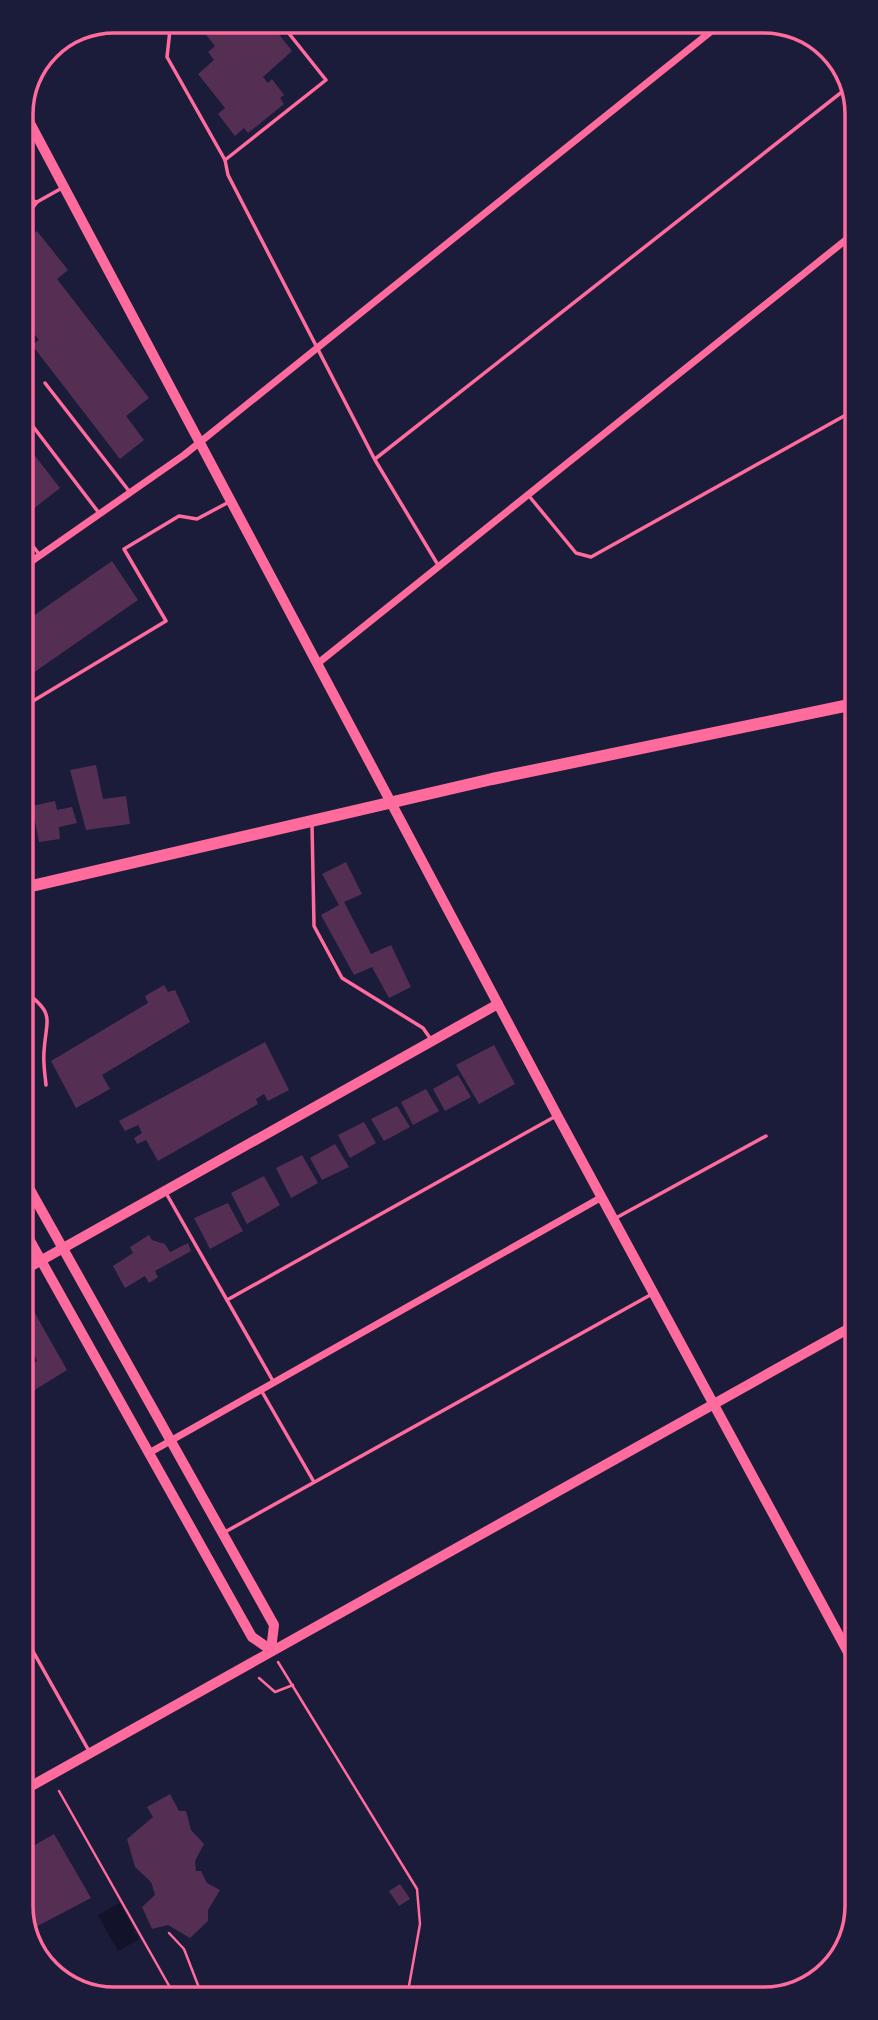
<svg xmlns="http://www.w3.org/2000/svg" width="878" height="2020" viewBox="0 0 878 2020" font-family="'Noto Serif',serif">
<style>
.water{fill:#12122b}
.building{fill:#542f53}
.lines{fill:none;stroke-linecap:round;stroke-linejoin:round}
.path{stroke:#ff6b9d;stroke-width:2.5}
.service{stroke:#ff6b9d;stroke-width:3.5}
.minor{stroke:#ff6b9d;stroke-width:7}
.tertiary{stroke:#ff6b9d;stroke-width:10}
.secondary{stroke:#ff6b9d;stroke-width:10}
.primary{stroke:#ff6b9d;stroke-width:12}
.rim{fill:none;stroke:#ff6b9d;stroke-width:3.5}
</style>
<rect width="100%" height="100%" fill="#1b1b3a"/>
<polygon class="water" points="120,1903 139,1939 118,1951 98,1915"/>
<g class="building">
<polygon points="195,21 248,21 258,34 271,24 292,51 263,77 268,83 272,79 284,95 280,98 284,104 248,133 244,128 235,136 218,114 225,108 198,74 214,60 208,52 215,46"/>
<polygon points="37,231 68,270 57,279 149,398 126,416 144,440 120,459 32,345 39,340 29,328 22,334 22,305 34,296 22,280 22,243"/>
<polygon points="22,439 60,488 28,513 22,506"/>
<polygon points="112,561 138,600 23,680 23,623"/>
<polygon points="96,765 103,799 126,796 130,824 86,830 70,770"/>
<polygon points="55,801 57,810 72,807 77,823 59,827 60,839 39,842 32,806"/>
<polygon points="24,813 33,853 23,854 23,813"/>
<polygon points="346,862 362,894 344,902 371,954 391,945 411,987 389,998 372,967 354,975 321,915 339,905 322,874"/>
<polygon points="164,985 168,992 175,990 190,1022 102,1075 110,1089 76,1108 51,1061 148,1003 145,996"/>
<polygon points="265,1042 289,1090 268,1101 264,1094 256,1099 258,1104 158,1161 146,1140 137,1144 134,1138 142,1133 138,1125 125,1131 119,1121"/>
<polygon points="494,1045 515,1084 479,1104 456,1065"/>
<polygon points="458,1075 471,1097 445,1111 433,1089"/>
<polygon points="426,1089 439,1111 413,1125 401,1102"/>
<polygon points="397,1106 410,1127 384,1141 371,1119"/>
<polygon points="364,1122 376,1143 350,1158 338,1135"/>
<polygon points="335,1144 349,1167 322,1180 310,1158"/>
<polygon points="302,1155 318,1183 291,1198 276,1168"/>
<polygon points="264,1176 280,1205 247,1224 231,1193"/>
<polygon points="228,1203 243,1231 210,1249 194,1218"/>
<polygon points="149,1235 152,1240 165,1244 170,1252 188,1243 191,1251 155,1271 158,1277 149,1283 145,1276 125,1288 113,1266 133,1253 130,1247"/>
<polygon points="24,1294 67,1370 25,1396 25,1369 37,1361 35,1356 25,1362"/>
<polygon points="170,1794 179,1811 186,1811 191,1830 204,1844 195,1861 196,1871 201,1871 207,1883 220,1890 208,1910 208,1921 190,1938 168,1925 152,1929 142,1907 155,1895 154,1891 151,1882 135,1867 127,1839 153,1817 147,1807"/>
<polygon points="54,1834 91,1898 28,1931 26,1850"/>
<polygon points="400,1884 410,1899 399,1906 389,1891"/>
<polygon points="836,1960 837,1961 822,1972 820,1969"/>
</g>
<g class="lines">
<g class="path">
<polyline points="278,1662 417,1889 420,1924 407,1997"/>
<polyline points="259,1678 275,1692 293,1685"/>
<polyline points="59,1791 176,1998"/>
<polyline points="169,1933 184,1949 203,1998"/>
</g>
<g class="service">
<polyline points="171,21 167,57 225,160 228,175 375,460 438,565"/>
<polyline points="225,160 326,80 279,21"/>
<polyline points="21,198 37,202"/>
<polyline points="21,223 37,202 62,188"/>
<polyline points="45,383 129,491"/>
<polyline points="22,412 99,513"/>
<polyline points="375,459 852,84"/>
<polyline points="529,496 576,553 591,557 853,411"/>
<polyline points="22,521 25,536 39,554"/>
<polyline points="23,707 166,621 124,549 179,516 197,519 229,502"/>
<polyline points="312,824 314,926 342,978 423,1028 430,1038"/>
<path d="M24 991C56 1014 46 1018 44 1052 43 1063 45 1074 46 1085"/>
<polyline points="166,1193 273,1381"/>
<polyline points="614,1219 766,1136"/>
<polyline points="227,1300 556,1116"/>
<polyline points="261,1390 314,1482"/>
<polyline points="225,1532 652,1294"/>
<polyline points="25,1637 89,1751"/>
</g>
<g class="minor">
<polyline points="22,568 184,455 724,21"/>
<polyline points="317,664 852,235"/>
<polyline points="149,1453 602,1197"/>
</g>
<g class="tertiary">
<polyline points="24,1179 274,1625 271,1650"/>
<polyline points="24,1230 252,1637 271,1650"/>
<polyline points="26,1789 855,1325"/>
</g>
<g class="secondary">
<polyline points="22,108 557,1115 856,1667"/>
<polyline points="24,1270 498,1004"/>
</g>
<g class="primary">
<polyline points="48,49 50,47"/>
<polyline points="23,888 492,779 854,704"/>
</g>
</g>
<path d="M0 0H878V2020H0ZM114 33H764A81 81 0 0 1 845 114V1906A81 81 0 0 1 764 1987H114A81 81 0 0 1 33 1906V114A81 81 0 0 1 114 33Z" fill="#1b1b3a" fill-rule="evenodd"/>
<path class="rim" d="M114 33H764A81 81 0 0 1 845 114V1906A81 81 0 0 1 764 1987H114A81 81 0 0 1 33 1906V114A81 81 0 0 1 114 33Z"/>
</svg>
